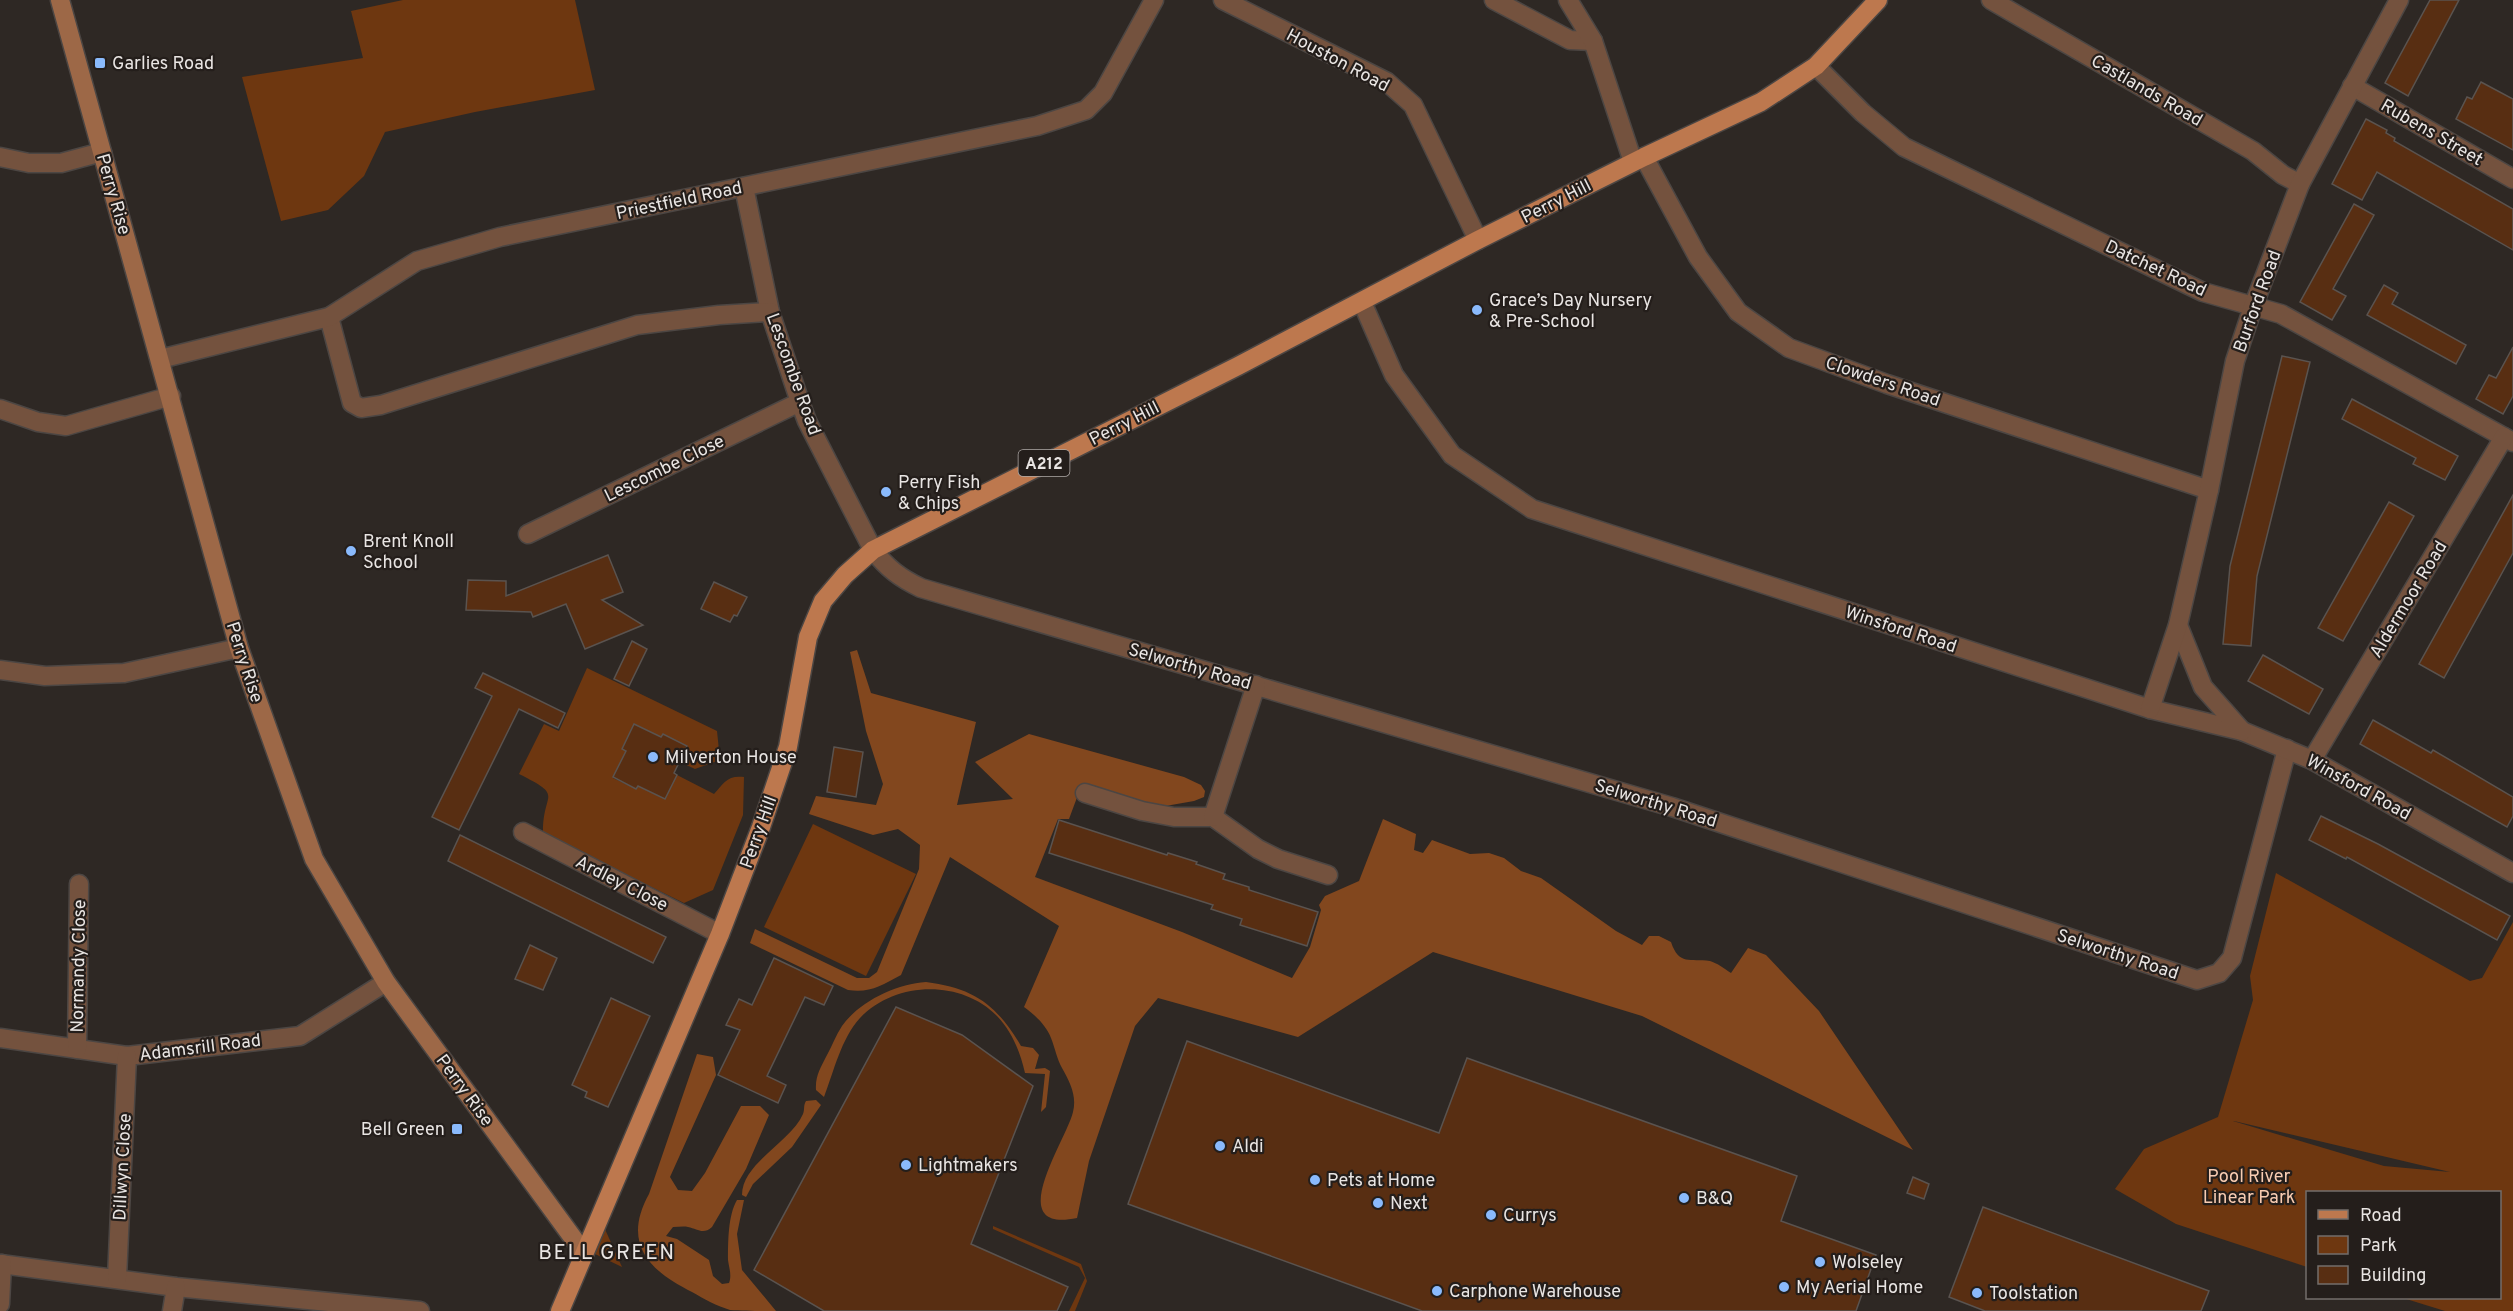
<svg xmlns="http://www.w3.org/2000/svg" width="2513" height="1311" viewBox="0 0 2513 1311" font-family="Overpass,sans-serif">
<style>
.green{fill:#6e3710;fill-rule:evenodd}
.forest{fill:#82471e}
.building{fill:#582e12;stroke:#5a534f;stroke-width:1.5}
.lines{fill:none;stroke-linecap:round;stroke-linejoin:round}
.street-casing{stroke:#4c4643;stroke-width:21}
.secondary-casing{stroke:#4c4643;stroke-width:21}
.primary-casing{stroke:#4c4643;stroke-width:21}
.street{stroke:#74523e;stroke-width:18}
.secondary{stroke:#9d6847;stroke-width:18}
.primary{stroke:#bd784e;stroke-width:18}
.poi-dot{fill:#8abafc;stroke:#241e1b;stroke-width:2}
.labels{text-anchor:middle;stroke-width:4.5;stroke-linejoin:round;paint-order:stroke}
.shield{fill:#241e1b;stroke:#aea9a7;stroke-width:1.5}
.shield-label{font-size:16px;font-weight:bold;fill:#e9e5e3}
.street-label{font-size:18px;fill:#e9e5e3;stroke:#241e1b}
.poi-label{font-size:18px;fill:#e9e5e3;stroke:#241e1b;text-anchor:start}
.park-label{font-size:18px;fill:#f8ccb2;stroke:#241e1b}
.quarter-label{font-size:21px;letter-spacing:1.5px;fill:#e9e5e3;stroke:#241e1b}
</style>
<rect width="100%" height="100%" fill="#2e2824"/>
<g class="green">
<polygon points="403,0 575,0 595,90 475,112 385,132 364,176 328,210 281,221 242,77 363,58 351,11"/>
<path d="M587 668 717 731 720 760 695 769 680 762 687 746 663 734 661 737 634 725 622 748 626 751 613 778 636 789 638 786 665 799 677 775 714 794C724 783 727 775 744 777L743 815 713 890 684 903 551 838 543 831C543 791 565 797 519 774L544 724 559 731Z"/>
<polygon points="813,824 916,874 866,976 764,927"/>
<path d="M2276 873 2470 981 2482 978 2513 922V1311H2445L2403 1298H2500V1192H2308L2307 1267 2176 1224 2115 1189 2144 1149 2218 1117 2253 1000 2250 976ZM2233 1121H2234L2450 1172 2384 1166Z"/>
<polygon points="993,1226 1081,1264 1087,1281 1075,1311 1069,1311 1085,1278 1079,1267 993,1229"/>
<polygon points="604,1227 622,1267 593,1253"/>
</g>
<g class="forest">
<path d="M857 650 871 693 976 722 957 805 1013 799 975 762 1029 734 1184 777 1201 785 1205 791 1204 797 1194 801 1154 808 1147 803 1082 784 1069 819H1058L1035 877 1182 932 1292 978 1310 947 1321 910 1319 905 1325 896 1359 881 1383 819 1416 834 1414 850 1423 853 1432 840 1470 854 1489 853 1504 858 1521 871 1541 878 1616 931 1642 945 1649 936H1659L1671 942C1679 966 1690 958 1710 961 1717 963 1725 969 1731 973L1748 948 1766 955 1819 1011 1913 1150 1642 1016 1433 952 1298 1037 1158 998 1135 1026 1089 1161 1077 1218C1001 1234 1067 1139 1073 1112 1077 1096 1070 1082 1062 1068 1057 1059 1055 1048 1051 1038 1046 1025 1035 1015 1024 1007L1059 926 950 857 901 975C881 986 870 993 848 990L750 943 755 929 857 978H869L877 972 919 869 920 845 898 829 873 835 809 814 816 796 876 805 883 784 866 731 850 652Z"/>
<path d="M926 982C974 988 997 1005 1021 1046L1033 1048 1039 1055 1035 1069 1045 1068 1050 1071 1046 1107 1041 1112 1045 1074 1025 1073C1020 1051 1012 1032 997 1016 961 979 895 981 860 1018 841 1039 834 1071 824 1097L816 1090C815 1076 821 1067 827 1055 832 1046 836 1035 842 1026 860 1001 896 984 926 982Z"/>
<path d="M697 1054 713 1057 716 1075 670 1177 678 1190 692 1191 705 1173 741 1106H760L769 1115 746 1169 712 1227C703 1235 698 1229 688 1227 684 1226 678 1227 673 1227L666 1236 677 1239 709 1260 713 1276 722 1284 729 1283C732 1275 729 1268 728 1260 728 1242 728 1215 737 1200H744L737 1234 742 1270 776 1311C762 1311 743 1311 730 1310 717 1306 704 1299 692 1292 648 1270 622 1243 649 1194Z"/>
<path d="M816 1100 821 1105 792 1147 753 1184 746 1197 742 1195C742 1163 791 1142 803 1114 805 1109 803 1106 806 1101Z"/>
</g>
<g class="building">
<polygon points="2430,0 2459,0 2408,96 2385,83"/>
<polygon points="2481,82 2513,99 2513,150 2456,119 2467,97 2472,99"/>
<polygon points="2366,119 2387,130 2386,133 2395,138 2394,141 2513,209 2513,250 2377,172 2362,200 2332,184"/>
<polygon points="2354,204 2374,215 2333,289 2346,296 2332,320 2300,302"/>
<polygon points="2384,285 2398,293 2392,304 2466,345 2456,364 2367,315"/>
<polygon points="2513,347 2513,396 2503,414 2476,399 2489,375 2496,378"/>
<polygon points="2282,356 2310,362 2257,576 2251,646 2223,644 2230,566"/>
<polygon points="2352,399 2458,456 2445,480 2413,464 2416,458 2342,419"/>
<polygon points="2513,495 2513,553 2444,678 2419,664"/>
<polygon points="2389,502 2414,516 2343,641 2318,628"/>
<polygon points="608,555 623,592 602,600 643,625 585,649 566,604 533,617 531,612 466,610 468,580 506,581 506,596"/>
<polygon points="714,582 747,597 737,616 734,615 730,622 701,609"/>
<polygon points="632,641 647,649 629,686 614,679"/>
<polygon points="2263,655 2323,689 2309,714 2248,681"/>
<polygon points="483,673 565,713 558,728 519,709 459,830 432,817 492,696 475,688"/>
<polygon points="2373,720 2431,753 2433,750 2513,797 2513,816 2507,827 2360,744"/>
<polygon points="634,724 661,737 663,734 687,746 674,773 677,775 665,799 638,786 636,789 613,777 626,751 622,749"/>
<polygon points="834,747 863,752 856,797 827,792"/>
<polygon points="2321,816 2378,844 2510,916 2497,940 2347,857 2346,859 2309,840"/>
<polygon points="1059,820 1167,855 1168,853 1197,862 1196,864 1225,874 1223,879 1249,887 1249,890 1318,912 1307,946 1240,925 1242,919 1211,909 1213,905 1049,853"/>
<polygon points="460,835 666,937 653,963 448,861"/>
<polygon points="530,945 557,958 543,990 515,979"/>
<polygon points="774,958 833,986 824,1005 805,997 767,1076 786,1085 778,1103 718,1075 740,1030 726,1025 739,999 752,1005"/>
<polygon points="611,998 650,1016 608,1107 585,1097 587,1092 572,1085"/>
<polygon points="896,1007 962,1035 1033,1086 971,1244 1068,1287 1057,1311 824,1311 754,1270"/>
<polygon points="1187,1041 1439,1133 1467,1058 1797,1176 1781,1221 1876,1255 1856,1311 1422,1311 1128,1204"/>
<polygon points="1913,1177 1929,1184 1924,1199 1907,1193"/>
<polygon points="1983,1207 2209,1291 2201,1311 1985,1311 1949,1297"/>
</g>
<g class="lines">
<defs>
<g id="street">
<polyline points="1223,0 1387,82 1413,105 1478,240"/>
<polyline points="1494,0 1570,40 1593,41"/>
<polyline points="1568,0 1593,41 1633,162"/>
<polyline points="1991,0 2253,151 2283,175 2300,184"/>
<polyline points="1816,66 1863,113 1904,147 2203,292 2281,314 2513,442"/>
<polyline points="2352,86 2513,179"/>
<polyline points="0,157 29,163 61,163 102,152"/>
<polyline points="1644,157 1698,257 1738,312 1789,348 1887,384 2209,490"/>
<path d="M744 187 770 312 800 402 807 421 873 550C887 568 900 578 921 588L1672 807 2197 980 2219 973 2232 958 2287 749"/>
<polyline points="1362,302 1394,375 1452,455 1532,509 2150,709 2242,731 2312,760 2513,873"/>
<polyline points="329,317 352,403 361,408 381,405 637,325 719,315 770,312"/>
<polyline points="160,359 329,317 417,261 500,237 1037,126 1086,110 1103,93 1154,0"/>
<polyline points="0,409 38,422 66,426 171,396"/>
<polyline points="528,534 800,402"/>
<polyline points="2178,625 2203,687 2242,731"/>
<polyline points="0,670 45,676 124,673 239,648"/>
<polyline points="2150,709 2178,625 2209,490 2235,361 2253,307 2300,184 2399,0"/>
<polyline points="2312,760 2504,437"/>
<polyline points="1085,793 1142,811 1174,817 1213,817 1258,849 1278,859 1328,875"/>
<polyline points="1213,817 1256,685"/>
<polyline points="523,832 720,934"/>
<polyline points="0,1038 127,1056 300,1036 386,982"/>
<polyline points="77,1049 79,884"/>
<polyline points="0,1264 176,1287 420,1311"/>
<polyline points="117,1278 127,1056"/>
<polyline points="0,1304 2,1264"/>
<polyline points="172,1311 176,1287"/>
</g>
<polyline id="secondary" points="60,0 239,648 314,859 386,982 584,1253"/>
<polyline id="primary" points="560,1311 720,934 761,827 788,747 808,637 823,601 845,575 873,550 1238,366 1478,240 1644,157 1761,102 1816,66 1878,0"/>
</defs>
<use href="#street" class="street-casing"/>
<use href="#secondary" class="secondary-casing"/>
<use href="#primary" class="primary-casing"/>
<use href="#street" class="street"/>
<use href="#secondary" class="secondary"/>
<use href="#primary" class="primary"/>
</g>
<g class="poi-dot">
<rect x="94" y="57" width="12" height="12" rx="3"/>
<circle cx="1477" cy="310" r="6"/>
<circle cx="886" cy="492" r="6"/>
<circle cx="351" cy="551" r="6"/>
<circle cx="653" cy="757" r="6"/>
<rect x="451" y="1123" width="12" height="12" rx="3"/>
<circle cx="1220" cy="1146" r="6"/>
<circle cx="906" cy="1165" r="6"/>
<circle cx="1315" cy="1180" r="6"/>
<circle cx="1684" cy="1198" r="6"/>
<circle cx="1378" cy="1203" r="6"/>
<circle cx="1491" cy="1215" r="6"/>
<circle cx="1820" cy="1262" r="6"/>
<circle cx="1784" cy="1287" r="6"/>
<circle cx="1437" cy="1291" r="6"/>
<circle cx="1977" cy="1293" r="6"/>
</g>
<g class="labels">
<rect class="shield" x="1018.5" y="450" width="51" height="26" rx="4.5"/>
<g class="shield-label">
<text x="1044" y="469">A212</text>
</g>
<g class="street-label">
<text transform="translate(1338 60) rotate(28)" y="6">Houston Road</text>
<text transform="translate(2147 90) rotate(30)" y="6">Castlands Road</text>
<text transform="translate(2432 132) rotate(30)" y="6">Rubens Street</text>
<text transform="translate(114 194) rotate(74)" y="6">Perry Rise</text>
<text transform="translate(679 200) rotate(-12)" y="6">Priestfield Road</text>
<text transform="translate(1556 201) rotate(-27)" y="6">Perry Hill</text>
<text transform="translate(2156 268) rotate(25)" y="6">Datchet Road</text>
<text transform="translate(2257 301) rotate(-70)" y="6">Burford Road</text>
<text transform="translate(794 374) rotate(70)" y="6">Lescombe Road</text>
<text transform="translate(1883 381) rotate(19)" y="6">Clowders Road</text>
<text transform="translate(1124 423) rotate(-27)" y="6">Perry Hill</text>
<text transform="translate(664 468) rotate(-26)" y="6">Lescombe Close</text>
<text transform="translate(2408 599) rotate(-59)" y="6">Aldermoor Road</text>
<text transform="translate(1901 629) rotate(18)" y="6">Winsford Road</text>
<text transform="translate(245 662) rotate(72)" y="6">Perry Rise</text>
<text transform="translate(1190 666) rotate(16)" y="6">Selworthy Road</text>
<text transform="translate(2359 787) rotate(29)" y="6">Winsford Road</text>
<text transform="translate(1656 803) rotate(17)" y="6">Selworthy Road</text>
<text transform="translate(758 832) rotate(-70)" y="6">Perry Hill</text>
<text transform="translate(622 883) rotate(27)" y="6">Ardley Close</text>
<text transform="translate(2118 954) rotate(18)" y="6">Selworthy Road</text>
<text transform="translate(78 966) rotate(-89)" y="6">Normandy Close</text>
<text transform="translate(200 1047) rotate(-7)" y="6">Adamsrill Road</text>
<text transform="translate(465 1090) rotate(54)" y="6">Perry Rise</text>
<text transform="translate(122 1167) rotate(-87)" y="6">Dillwyn Close</text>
</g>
<g class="poi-label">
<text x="112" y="69">Garlies Road</text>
<text x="1489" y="306">Grace’s Day Nursery<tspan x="1489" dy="21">&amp; Pre-School</tspan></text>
<text x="898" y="488">Perry Fish<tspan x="898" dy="21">&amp; Chips</tspan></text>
<text x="363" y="547">Brent Knoll<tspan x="363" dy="21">School</tspan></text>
<text x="665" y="763">Milverton House</text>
<text x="445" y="1135" text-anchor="end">Bell Green</text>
<text x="1232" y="1152">Aldi</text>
<text x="918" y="1171">Lightmakers</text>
<text x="1327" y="1186">Pets at Home</text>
<text x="1696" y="1204">B&amp;Q</text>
<text x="1390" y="1209">Next</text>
<text x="1503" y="1221">Currys</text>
<text x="1832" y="1268">Wolseley</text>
<text x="1796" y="1293">My Aerial Home</text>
<text x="1449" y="1297">Carphone Warehouse</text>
<text x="1989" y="1299">Toolstation</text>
</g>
<g class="park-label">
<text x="2249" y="1182">Pool River<tspan x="2249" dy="21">Linear Park</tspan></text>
</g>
<g class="quarter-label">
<text x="607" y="1259">BELL GREEN</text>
</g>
</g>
<rect x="2306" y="1191" width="195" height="108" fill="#241e1b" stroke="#736e6b" stroke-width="1.5"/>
<rect x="2318" y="1210" width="30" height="9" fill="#bd784e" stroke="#736e6b" stroke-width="1.5"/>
<text x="2360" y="1221" font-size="18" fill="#e9e5e3">Road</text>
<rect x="2318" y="1236" width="30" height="18" fill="#6e3710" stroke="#736e6b" stroke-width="1.5"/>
<text x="2360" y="1251" font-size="18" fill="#e9e5e3">Park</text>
<rect x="2318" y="1266" width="30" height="18" fill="#582e12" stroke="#736e6b" stroke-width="1.5"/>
<text x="2360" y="1281" font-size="18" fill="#e9e5e3">Building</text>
</svg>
